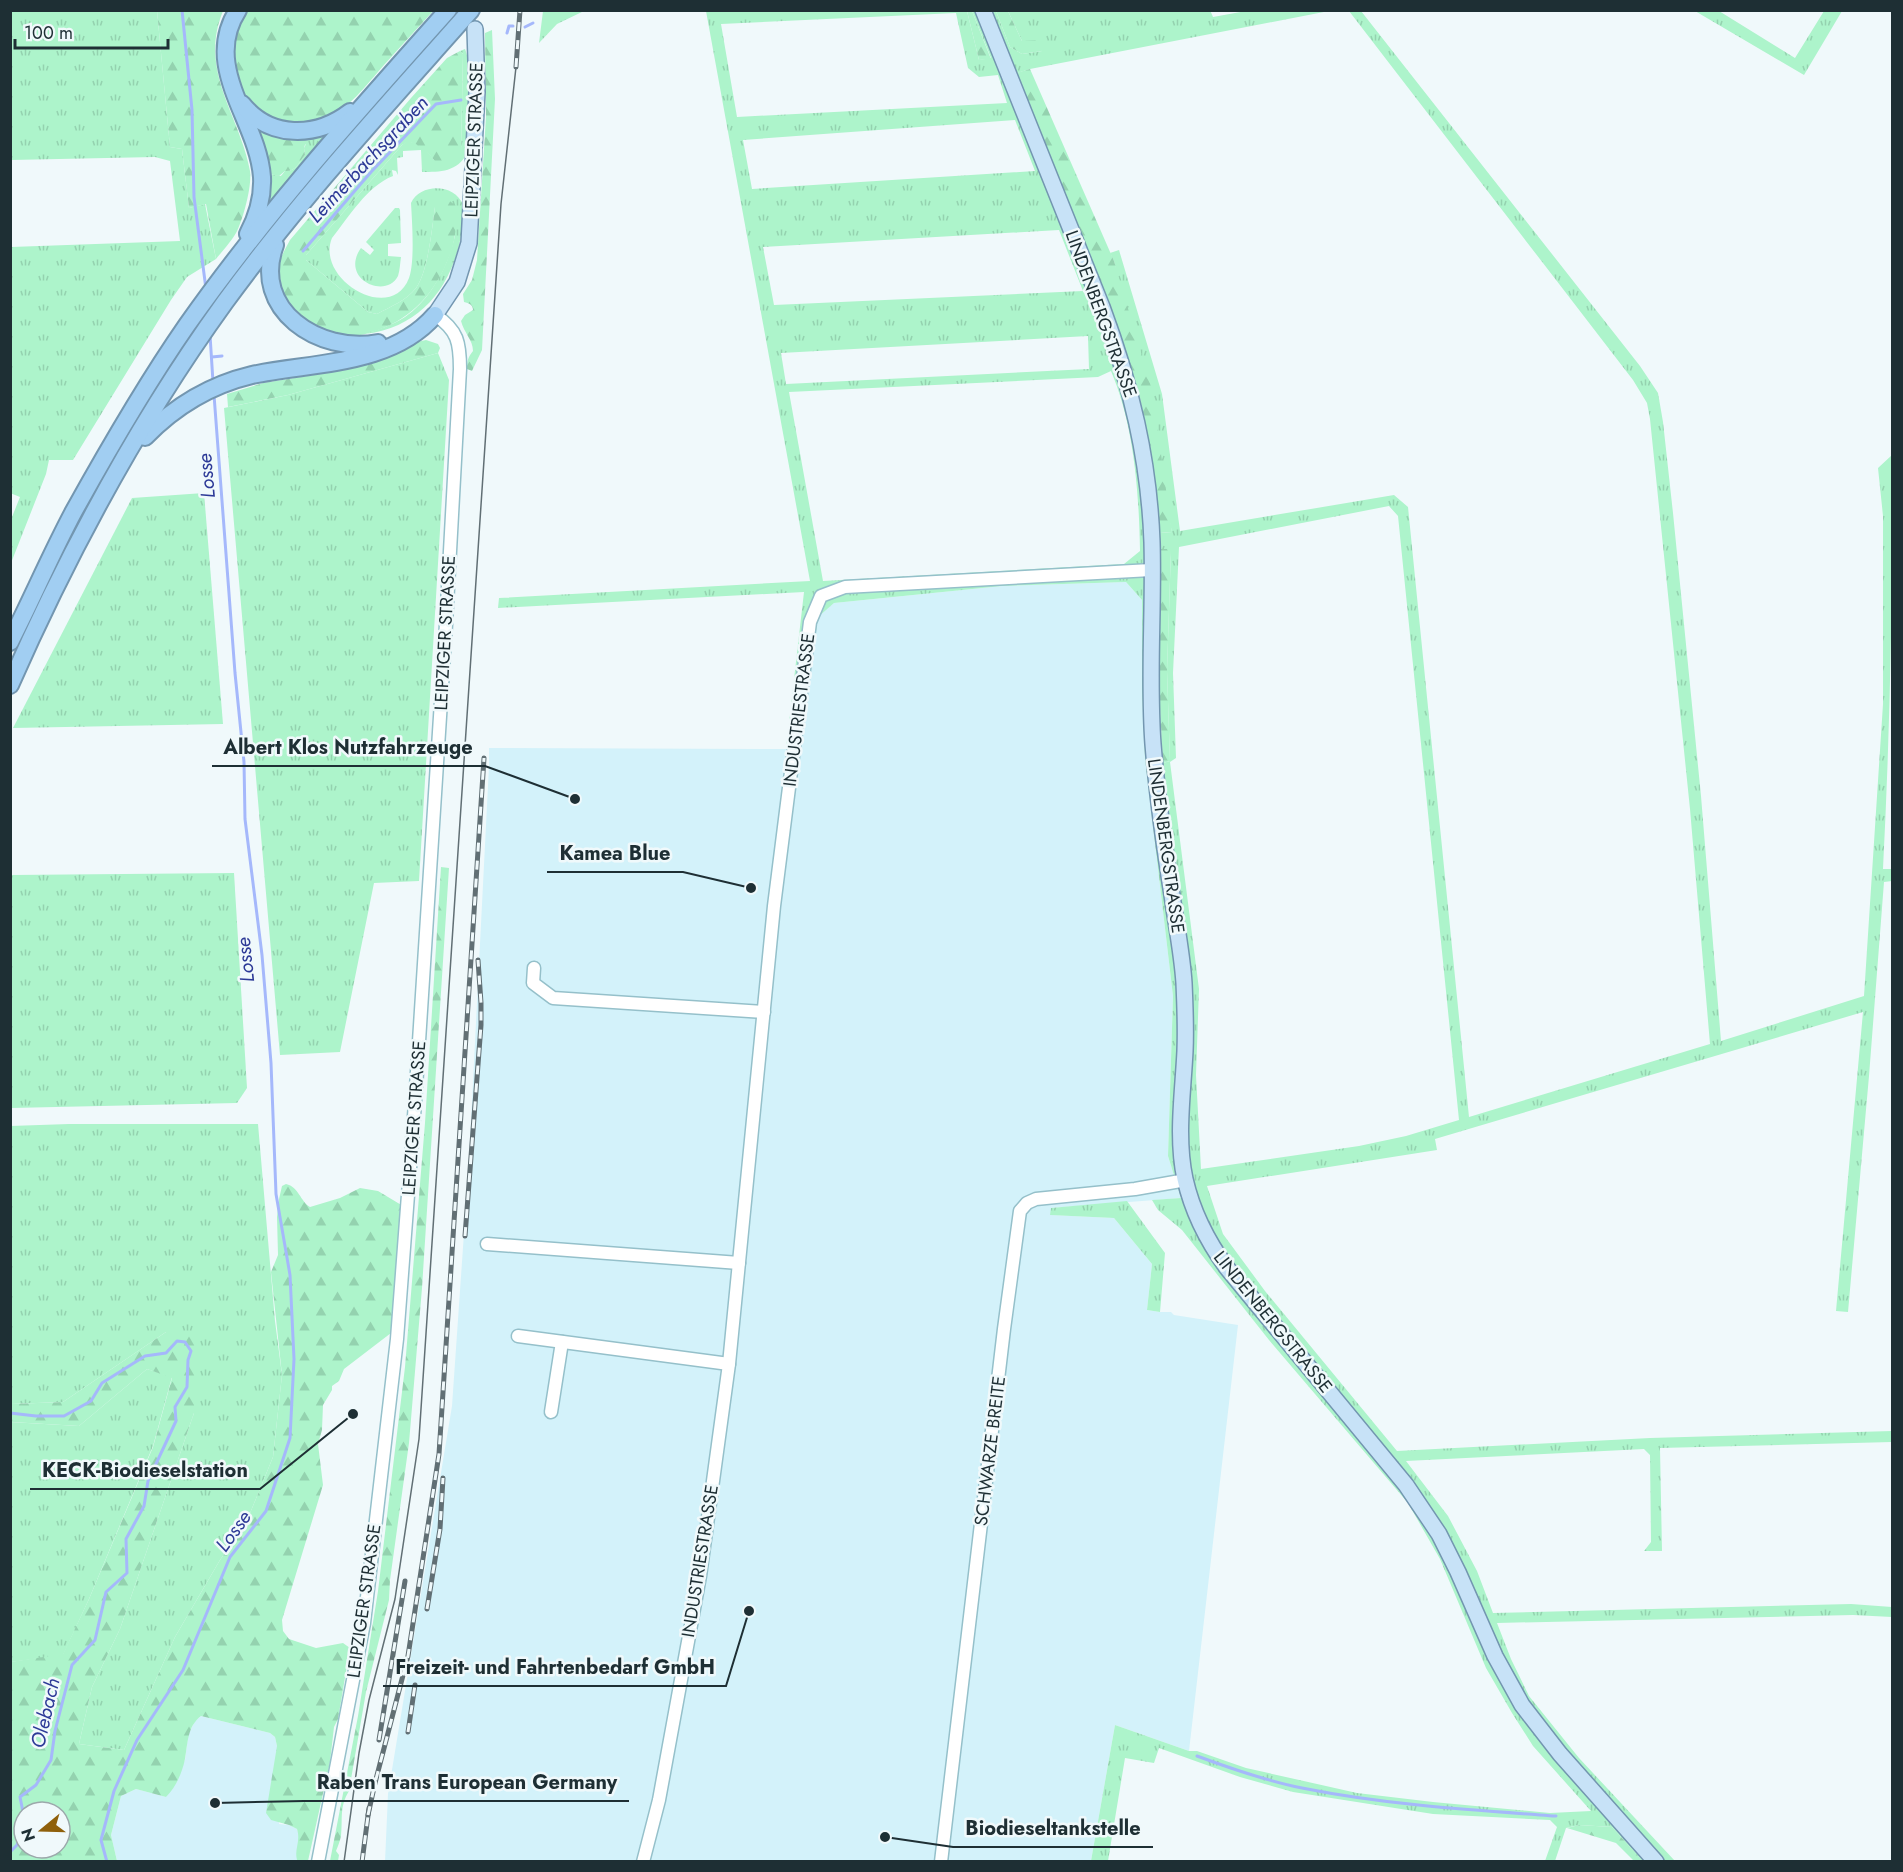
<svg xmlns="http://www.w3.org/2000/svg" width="1903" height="1872" viewBox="0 0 1903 1872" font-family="Jost,sans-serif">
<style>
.built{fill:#d3f2fa}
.grass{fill:url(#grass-tufts);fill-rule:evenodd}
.forest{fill:url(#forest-firs);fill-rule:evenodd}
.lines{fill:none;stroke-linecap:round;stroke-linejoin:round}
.stream{stroke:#a5b8fb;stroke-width:3}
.minor-casing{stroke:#95c0ca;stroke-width:15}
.major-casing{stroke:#7396b0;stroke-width:18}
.highway-casing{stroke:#7396b0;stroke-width:20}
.minor{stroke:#fff;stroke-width:12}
.major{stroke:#c7e2f7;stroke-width:15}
.highway{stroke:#a1cef2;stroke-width:16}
.tram{stroke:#616f74;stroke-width:1.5}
.rail-casing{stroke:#616f74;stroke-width:5}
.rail{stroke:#f0f9fb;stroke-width:3;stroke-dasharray:9;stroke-linecap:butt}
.labels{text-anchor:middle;stroke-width:5;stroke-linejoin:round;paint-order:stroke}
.street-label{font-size:18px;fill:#1e2f34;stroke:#f0f9fb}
.water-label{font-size:20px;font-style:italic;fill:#2d3a97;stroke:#f0f9fb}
.leader{fill:none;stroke:#1e2f34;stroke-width:2}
.callout-dot{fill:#1e2f34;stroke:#f0f9fb;stroke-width:2}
.callout-label{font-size:20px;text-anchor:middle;font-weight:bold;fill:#1e2f34;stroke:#f0f9fb;stroke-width:5;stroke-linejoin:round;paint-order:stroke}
</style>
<defs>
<pattern id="grass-tufts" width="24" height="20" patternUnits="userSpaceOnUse" patternTransform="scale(1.5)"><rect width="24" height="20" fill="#adf4cb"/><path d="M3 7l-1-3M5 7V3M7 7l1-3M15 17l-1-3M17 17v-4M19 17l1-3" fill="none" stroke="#94d2af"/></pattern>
<pattern id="forest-firs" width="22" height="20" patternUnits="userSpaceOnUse" patternTransform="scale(1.5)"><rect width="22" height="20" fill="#adf4cb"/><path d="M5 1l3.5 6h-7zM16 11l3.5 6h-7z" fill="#94d2af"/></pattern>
</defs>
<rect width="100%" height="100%" fill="#f0f9fb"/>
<g class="built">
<polygon points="1126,582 1142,600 1142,690 1145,758 1173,996 1168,1156 1181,1198 1051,1208 1051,1215 1114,1218 1152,1264 1147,1310 1160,1312 1171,1312 1174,1315 1238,1325 1189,1751 1115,1725 1091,1861 385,1862 388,1794 452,1406 469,1161 489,766 489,748 799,749 818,616 834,603 1002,586"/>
<polygon points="201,1716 270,1733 275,1737 277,1746 279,1824 289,1825 297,1829 300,1838 297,1851 297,1860 300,1861 117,1861 111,1835 121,1796 136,1789 166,1797 185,1760 188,1735 195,1721"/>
</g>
<g class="grass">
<path d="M1210 10 1213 17 1246 11H1329L1030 69 1017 73 1125 350 1140 398 1149 443 1160 533 1172 532 1114 261 1110 253 1119 250 1162 394 1180 531 1394 495 1408 507 1469 1117 1710 1044 1690 809 1650 419 1647 403 1633 380 1349 11H1361L1640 366 1658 393 1663 422 1673 513 1701 796 1721 1041 1864 996 1883 704V516L1878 468 1892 455C1893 593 1890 731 1883 869H1892V881L1884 882 1869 1076 1848 1312 1836 1311 1863 1012 1435 1139 1437 1150 1207 1186 1223 1234 1265 1291 1397 1451 1650 1438 1892 1431V1442L1660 1448 1662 1551H1644L1651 1542 1650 1455 1644 1449 1406 1461 1448 1516 1477 1571 1493 1613 1851 1604 1892 1607V1617L1853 1615 1497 1623 1511 1659 1529 1696 1579 1758 1675 1861H1643L1612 1827 1579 1825 1566 1828 1555 1861H1545L1557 1827 1550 1820 1433 1814 1293 1792 1240 1777 1159 1748 1154 1763 1125 1758 1108 1861H1091L1115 1725 1189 1751H1197L1246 1768 1357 1793 1433 1802 1550 1813 1591 1811 1533 1746 1512 1713 1486 1668 1440 1559 1408 1503 1269 1340 1182 1230 1158 1210 1152 1200 1181 1198 1168 1156 1173 996 1145 758 1142 690V600L1126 582 1002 586 834 603 818 617 799 750 786 749 804 592 498 608 499 598 810 581 706 11H967L979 60 991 58 972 11H996L1010 47 1022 54 1042 51 1022 41 1008 11ZM956 13 968 68 979 77 998 75 1007 103 737 117 721 24ZM1015 120 1035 171 752 189 743 140ZM1059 230 1083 291 774 305 763 247ZM1088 336 1089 369 786 384 781 353ZM1111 371C1134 425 1139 492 1140 551L1124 564 823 581 789 392 1098 377ZM1389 506 1398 516 1459 1120 1406 1136 1359 1146 1201 1169 1196 1075 1199 989 1170 762 1176 758 1173 673 1179 547ZM1171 549 1167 671 1170 761 1163 763 1158 672Z"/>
<polygon points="11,11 157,11 170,147 182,149 189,208 205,204 216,259 187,277 171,300 73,460 49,460 46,474 11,563 10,522 20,497 10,493 11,247 180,241 170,161 155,157 11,160"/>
<polygon points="543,11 543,10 584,11 557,24 539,43"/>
<polygon points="1695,11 1719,11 1795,58 1824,11 1842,11 1804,75"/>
<path d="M465 49C475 74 468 125 467 153 458 172 440 172 422 172L421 150 403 151V157L397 158 398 175 396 171 392 170 393 176C367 186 349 217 332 238 315 279 391 325 409 278 415 262 412 221 411 203 420 183 455 183 463 205 466 214 462 231 460 241 449 291 418 327 366 334 379 329 393 325 405 317 431 299 448 266 455 236L435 207C432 228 428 272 416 288 407 300 390 307 377 314L368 312 306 260V255L402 145 407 141 422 145 434 160 461 152 463 54 460 51Z"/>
<path d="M257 120 331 128 262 212ZM306 144 304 148 305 155C299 162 296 172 285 171L281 176 269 174Z"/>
<path d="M395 208H399L400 210 401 243 388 244V256L401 257C400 263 400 270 398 276 386 300 339 279 361 248L370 255 374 250 366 242Z"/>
<polygon points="438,353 449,380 419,881 374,883 340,1052 280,1055 224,408 288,395"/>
<polygon points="204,493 223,724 13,728 132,498"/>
<polygon points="234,873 247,1088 237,1103 11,1108 11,875"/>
<polygon points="69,1124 258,1124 275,1321 282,1375 273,1457 246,1523 220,1560 175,1637 124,1750 79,1744 92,1687 120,1629 194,1413 166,1332 63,1402 11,1404 10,1126"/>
<polygon points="1127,1201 1165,1253 1160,1312 1147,1310 1152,1264 1114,1218 1050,1215 1051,1208"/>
<polygon points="147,1369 172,1377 153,1446 89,1599 63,1655 11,1662 10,1422 79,1426"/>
</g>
<g class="forest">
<path d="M157 11H223C198 71 240 115 250 171 252 186 244 215 238 229 233 240 223 250 216 259L206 204 189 208 182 149 170 147Z"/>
<path d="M247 11H433C417 29 400 47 384 65 366 85 349 110 323 119 312 123 299 124 287 121 235 111 218 52 247 11Z"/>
<polygon points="967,11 972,11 991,59 979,60"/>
<polygon points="996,11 1008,11 1022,41 1038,40 1042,51 1022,54 1010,47"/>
<path d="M492 30 495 99 482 350 472 371 467 369C467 361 468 357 473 351 473 340 464 333 461 321L465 315 473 310C473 305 469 303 464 302L463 294 472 280 477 260 486 117 485 33Z"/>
<path d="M460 51 463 54 461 152 459 159C430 178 435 144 407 142L402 145 306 255V260L368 312 377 314C390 307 407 300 416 288 428 272 432 228 435 207L439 197 444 196 457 207C456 223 456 242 449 257 436 291 413 318 378 330 369 333 360 336 351 336 315 335 276 304 279 266 280 257 286 248 290 240L411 98 447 58Z"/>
<polygon points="1030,69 1114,261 1152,390 1172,532 1160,533 1149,443 1140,398 1125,350 1016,73"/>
<path d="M253 125 304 138 306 141 304 148 305 155C299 162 296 172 285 171L279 176 269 174Z"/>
<polygon points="426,340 438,344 440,348 438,353 288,395 228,407 227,394 263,383 345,370 382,360 417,342"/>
<polygon points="1161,549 1171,549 1167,671 1170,761 1163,763 1158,672"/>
<path d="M441 867 449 868 422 1288 409 1443 390 1580 389 1600 366 1692 349 1791C339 1807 343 1819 341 1836 340 1841 338 1846 336 1851L339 1855 338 1861H330L358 1716 378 1591 405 1367 425 1123Z"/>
<path d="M286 1184C299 1187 300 1201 310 1207L340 1198 360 1188 378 1191 403 1206 391 1333 344 1369 339 1381 332 1386V1390L323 1405 322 1430 318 1444 323 1485 282 1620 283 1631 289 1639 316 1648 343 1643 350 1648 338 1719 334 1727 330 1762 308 1861H300L297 1860C294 1848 301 1842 297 1829L289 1825 271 1820 266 1813 277 1746 275 1737 270 1733 201 1716C187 1727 188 1743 185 1759 182 1773 176 1787 166 1797L136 1789 121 1796 111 1835 117 1861H11L10 1662 63 1654 89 1599 153 1447 172 1378 147 1369 79 1426 11 1422V1404L63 1402 166 1332 198 1335 194 1413 120 1629 92 1687 79 1744 124 1750 175 1637 220 1560 246 1523 273 1457 282 1375 271 1272 278 1255 277 1217 279 1199 282 1186ZM24 1812H60V1848H24Z"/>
<polygon points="1579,1825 1612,1827 1643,1861 1634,1861 1616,1843 1567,1828"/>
</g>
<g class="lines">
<g class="stream">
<polyline points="182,10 192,110 194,197 206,289"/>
<polyline points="525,27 533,23"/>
<polyline points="507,33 509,26 513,26"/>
<polyline points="303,251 371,172 436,104 461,100"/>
<polyline points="210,335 213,382"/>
<polyline points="212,357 222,356"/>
<polyline points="10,1413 36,1416 64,1416 91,1401 102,1383 145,1356 166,1353 177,1341 185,1342 191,1351 188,1360 187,1387 175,1407 176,1421 148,1481 144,1506 126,1539 127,1573 106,1592 95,1640 72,1665 55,1731 51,1760 36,1785 20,1797 24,1817"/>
<path d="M1197 1756C1232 1769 1266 1781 1302 1788 1387 1805 1470 1810 1556 1816"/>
<polyline points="10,1852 17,1845 24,1826"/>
<polyline points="107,1862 101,1840 114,1791 137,1740 183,1670 230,1557 266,1511 290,1438 294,1359 290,1275 276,1194 271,1063 262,955 245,819 244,762 235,673 214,395"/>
</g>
<defs>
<g id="minor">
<polyline points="534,968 533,983 553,998 764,1012"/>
<polyline points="487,1244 739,1263"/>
<polyline points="518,1336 729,1364"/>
<polyline points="551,1412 562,1342"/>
<path d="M318 1862 364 1623 397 1339 415 1103 446 624 460 369C460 343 458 330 435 315"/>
<polyline points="643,1862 659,1800 700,1576 729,1364 774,906 810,622 821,596 845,587 1151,570"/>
<polyline points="941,1862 1004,1329 1020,1211 1027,1203 1036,1199 1135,1189 1186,1180"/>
</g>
<g id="major">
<path d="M983 10 1102 307C1131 385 1149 459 1152 542 1154 609 1148 676 1153 744 1157 794 1164 845 1172 895 1176 924 1182 953 1184 983 1185 1005 1186 1029 1185 1051 1183 1093 1176 1138 1185 1179 1192 1210 1208 1242 1227 1268L1406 1485 1439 1534 1458 1572 1495 1656 1522 1705 1560 1754 1656 1862"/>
<polyline points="435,315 457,282 469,243 477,92 475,29"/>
</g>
<g id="highway">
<path d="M238 10C201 67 258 120 262 177 263 197 257 217 248 234"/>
<path d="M242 104C270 139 316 138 350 112"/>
<path d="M275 245C251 310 319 354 378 343"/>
<path d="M145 437C175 406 210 385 252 375 314 362 391 366 435 315"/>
<path d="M10 642C32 599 51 554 74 511 109 448 146 384 187 325 266 213 357 112 448 10"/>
<path d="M10 685C69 551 139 421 225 302 300 199 387 105 471 10"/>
</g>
</defs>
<use href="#minor" class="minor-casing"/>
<use href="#major" class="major-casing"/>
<use href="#highway" class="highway-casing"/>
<use href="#minor" class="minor"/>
<use href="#major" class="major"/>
<use href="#highway" class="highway"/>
<polyline class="tram" points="344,1862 359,1753 369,1700 395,1599 419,1439 501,204 516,67"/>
<defs>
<g id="rail">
<polyline points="516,67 520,10"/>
<polyline points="465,1236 481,1025 481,1003 478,960"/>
<polyline points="427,1609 440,1529 443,1478"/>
<polyline points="408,1732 415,1685"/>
<polyline points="379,1740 405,1581"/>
<polyline points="368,1815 375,1783 408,1656 439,1454 484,758"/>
<polyline points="362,1862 369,1808"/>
</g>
</defs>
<use href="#rail" class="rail-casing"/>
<use href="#rail" class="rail"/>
</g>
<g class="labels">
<g class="street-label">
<text transform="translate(474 140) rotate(-88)" y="6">LEIPZIGER STRASSE</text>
<text transform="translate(1101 314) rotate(70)" y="6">LINDENBERGSTRASSE</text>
<text transform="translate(445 633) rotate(-87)" y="6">LEIPZIGER STRASSE</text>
<text transform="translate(799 710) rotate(-83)" y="6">INDUSTRIESTRASSE</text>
<text transform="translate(1166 846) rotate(82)" y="6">LINDENBERGSTRASSE</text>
<text transform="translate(414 1118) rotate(-86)" y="6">LEIPZIGER STRASSE</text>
<text transform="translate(1273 1322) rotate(51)" y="6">LINDENBERGSTRASSE</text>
<text transform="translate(990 1451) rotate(-83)" y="6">SCHWARZE BREITE</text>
<text transform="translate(700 1561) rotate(-81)" y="6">INDUSTRIESTRASSE</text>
<text transform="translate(364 1601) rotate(-82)" y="6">LEIPZIGER STRASSE</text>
</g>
<g class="water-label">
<text transform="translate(368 159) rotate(-47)" y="7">Leimerbachsgraben</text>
<text transform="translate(206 476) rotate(-95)" y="7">Losse</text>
<text transform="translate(245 960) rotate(-96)" y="7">Losse</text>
<text transform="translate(233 1531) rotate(-54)" y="7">Losse</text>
<text transform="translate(45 1713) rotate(-77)" y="7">Olebach</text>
</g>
</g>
<path class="leader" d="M575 799L485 766H212M751 888L683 872H547M353 1414L260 1489H30M749 1611L726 1686H383M215 1803L304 1801H629M885 1837L953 1847H1153"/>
<g class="callout-dot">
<circle cx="575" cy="799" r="6"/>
<circle cx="751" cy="888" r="6"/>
<circle cx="353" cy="1414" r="6"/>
<circle cx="749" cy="1611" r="6"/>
<circle cx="215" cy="1803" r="6"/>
<circle cx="885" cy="1837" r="6"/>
</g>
<g class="callout-label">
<text x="348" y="754">Albert Klos Nutzfahrzeuge</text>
<text x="615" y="860">Kamea Blue</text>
<text x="145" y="1477">KECK-Biodieselstation</text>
<text x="555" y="1674">Freizeit- und Fahrtenbedarf GmbH</text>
<text x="467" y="1789">Raben Trans European Germany</text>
<text x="1053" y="1835">Biodieseltankstelle</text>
</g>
<rect width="1903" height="1872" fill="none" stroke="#1e2f34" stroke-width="24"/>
<g transform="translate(42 1830) rotate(251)"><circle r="28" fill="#f0f9fb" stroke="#9ca8ab" stroke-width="1.5"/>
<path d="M0-4.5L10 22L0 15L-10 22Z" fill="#8f600b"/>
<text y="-9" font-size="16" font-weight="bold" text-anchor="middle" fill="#1e2f34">N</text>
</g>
<path d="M15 39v9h153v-9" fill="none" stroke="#1e2f34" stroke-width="3"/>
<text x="24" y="39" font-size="18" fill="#1e2f34" stroke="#f0f9fb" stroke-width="4.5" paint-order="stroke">100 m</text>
</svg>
